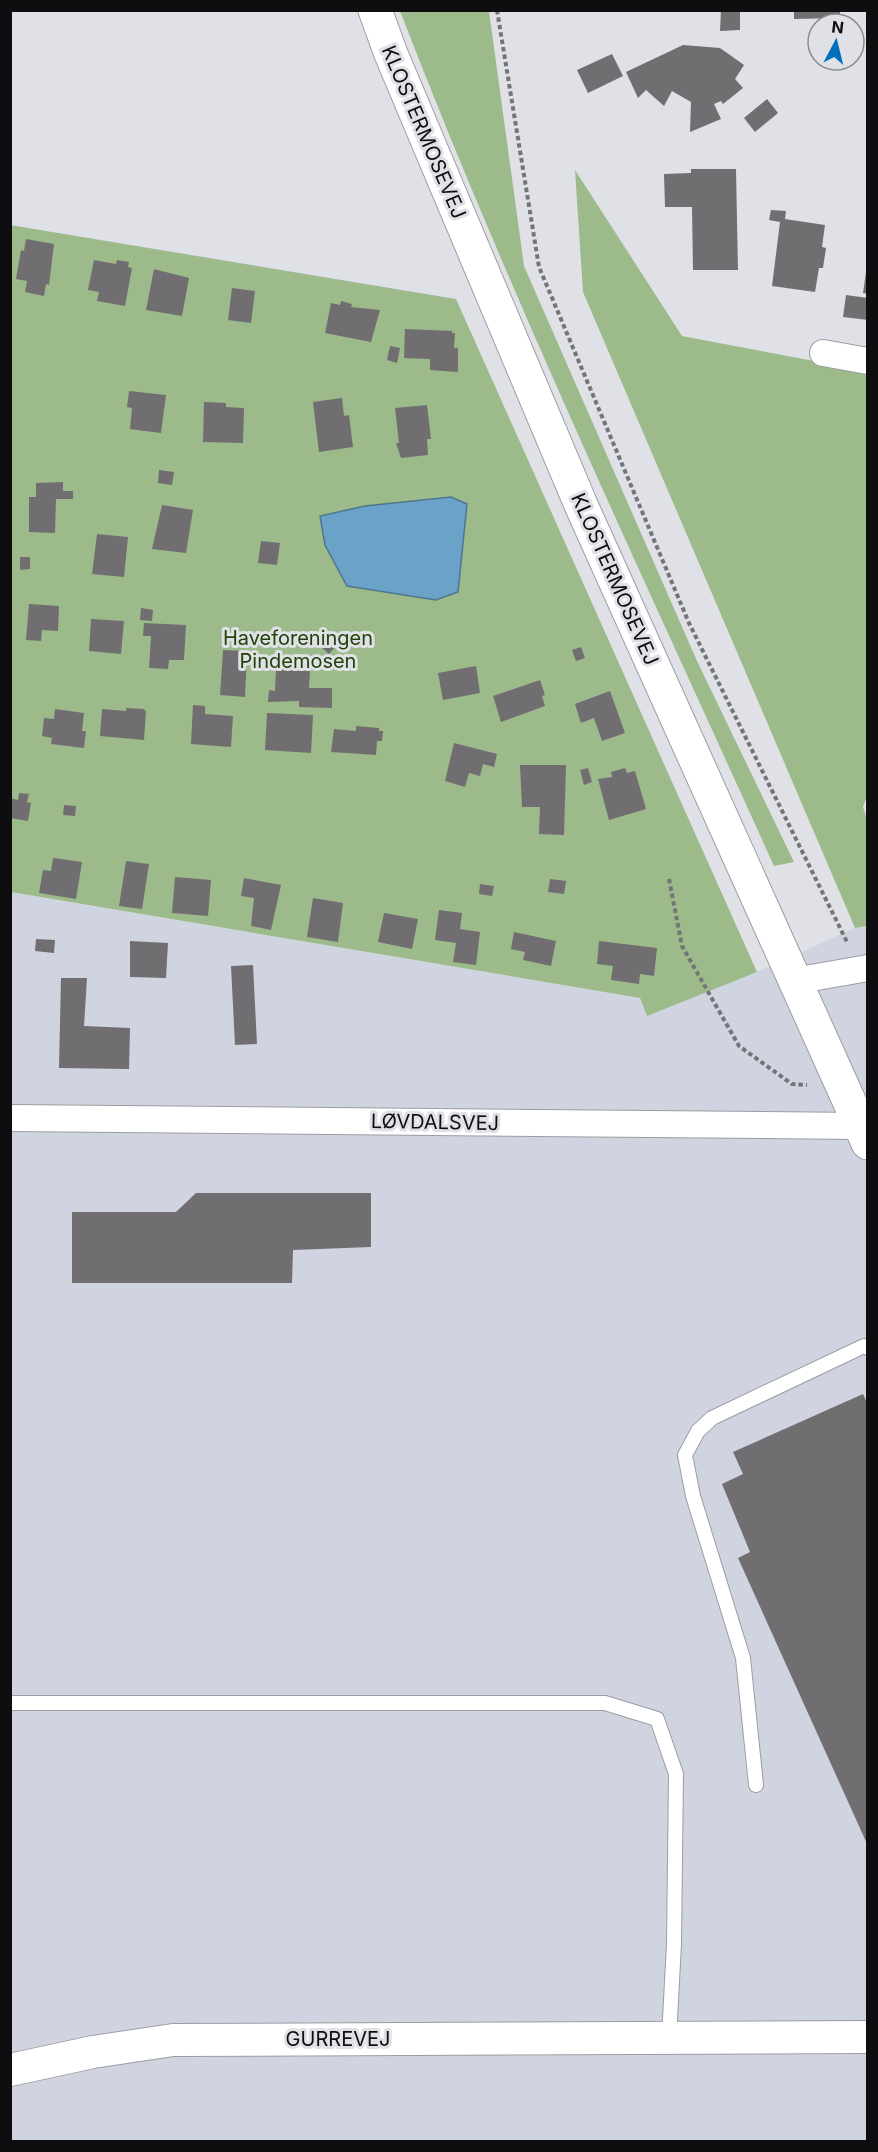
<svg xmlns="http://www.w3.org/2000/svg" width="878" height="2152" viewBox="0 0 878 2152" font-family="Inter,sans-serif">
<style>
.built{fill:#d0d4e0}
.green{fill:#9dba8b}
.water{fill:#6ba2c8;stroke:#4f7691;stroke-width:1.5}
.building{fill:#716e72}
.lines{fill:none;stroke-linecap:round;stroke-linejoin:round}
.service-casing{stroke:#9b9da1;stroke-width:16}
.minor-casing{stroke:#9b9da1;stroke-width:28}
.tertiary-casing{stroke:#9b9da1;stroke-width:34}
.secondary-casing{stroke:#9b9da1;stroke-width:35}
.path{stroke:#747578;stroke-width:4;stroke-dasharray:4.5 3;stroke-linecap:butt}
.service{stroke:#fff;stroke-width:14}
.minor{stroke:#fff;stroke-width:26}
.tertiary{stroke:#fff;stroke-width:32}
.secondary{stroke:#fff;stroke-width:33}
.labels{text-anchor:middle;stroke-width:6;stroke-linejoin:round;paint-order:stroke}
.street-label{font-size:20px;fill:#0e0e10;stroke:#dfe1e6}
.park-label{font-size:20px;fill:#244109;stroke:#dfe1e6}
</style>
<rect width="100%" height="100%" fill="#dfe1e6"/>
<polygon class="built" points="10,892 640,998 647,1016 757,972 855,928 867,926 867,2141 11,2141"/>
<g class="green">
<path d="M400 11H489L524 266 697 661 794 862 774 866C646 583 512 301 400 11Z"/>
<polygon points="575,170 682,336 867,371 868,793 863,807 868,822 867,926 855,928 583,292"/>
<polygon points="10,225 456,299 757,972 647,1016 640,998 11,892"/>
</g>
<polygon class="water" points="451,497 467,504 458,592 436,600 347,586 325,545 320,516 365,506"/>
<g class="building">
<polygon points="721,10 740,10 740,30 720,31"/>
<polygon points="794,10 840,10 840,18 794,19"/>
<polygon points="683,45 720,48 744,65 735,79 743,88 723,104 721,101 714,104 721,119 690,132 691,102 672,91 664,106 646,90 638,98 626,72"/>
<polygon points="612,54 623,76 588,93 577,70"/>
<polygon points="767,99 778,113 755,132 744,118"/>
<polygon points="691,169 736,169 738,270 693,270 692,207 665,207 664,174 691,173"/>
<polygon points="771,210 786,211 785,219 825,225 822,247 826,248 823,268 819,268 815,292 772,286 780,222 769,220"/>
<polygon points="26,239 54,244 49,285 46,284 44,296 25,292 27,281 16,279 21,250 24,251"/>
<polygon points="94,260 116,264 117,260 129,262 128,267 132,268 125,306 97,301 99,292 88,290"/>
<polygon points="154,269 189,278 182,316 146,310"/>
<polygon points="866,272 868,272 868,294 863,293"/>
<polygon points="232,288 255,291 251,323 228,320"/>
<polygon points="846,295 868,298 868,320 843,317"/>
<polygon points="341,301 352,304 351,307 380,310 371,342 325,333 331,303 340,305"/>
<polygon points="405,329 452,331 452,333 455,333 454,348 458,348 458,372 430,370 430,359 404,358"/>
<polygon points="390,346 400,348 397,363 387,360"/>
<polygon points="129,391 166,395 161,433 130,429 132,408 127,407"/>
<polygon points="342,398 344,416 349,415 353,447 319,452 313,402"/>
<polygon points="204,402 226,403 226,407 244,408 243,443 203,442"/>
<polygon points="427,405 431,439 427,439 428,455 401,458 396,443 399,443 395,408"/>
<polygon points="159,470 174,472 172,485 158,483"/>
<polygon points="63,482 63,491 73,491 73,499 56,499 55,533 29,532 29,497 36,497 36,483"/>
<polygon points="162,505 193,510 186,553 152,549"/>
<polygon points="97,534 128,537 124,577 92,574"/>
<polygon points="261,541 280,543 277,565 258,563"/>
<polygon points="20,557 30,557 30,569 20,570"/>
<polygon points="29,604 59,606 58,631 42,630 41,641 26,640"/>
<polygon points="141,608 153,610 152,621 140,620"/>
<polygon points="91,619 124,621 121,654 89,651"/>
<polygon points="144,623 186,625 184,660 169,660 168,669 149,668 151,636 143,636"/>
<polygon points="324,637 335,647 329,654 318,644"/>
<polygon points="581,647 585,658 576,661 572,650"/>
<polygon points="223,650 247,651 245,697 220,695"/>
<polygon points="476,666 480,693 443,700 438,673"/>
<polygon points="276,669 310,670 309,688 332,688 332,708 299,707 299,701 268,702 269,690 275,691"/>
<polygon points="540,680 545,695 542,696 545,706 501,722 493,696"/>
<polygon points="610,691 625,733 602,741 594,718 581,723 575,704"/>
<polygon points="193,705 205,706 205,714 233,716 231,747 191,744"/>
<polygon points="126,708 144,709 146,712 144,740 100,736 102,709 126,711"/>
<polygon points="55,709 84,713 82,731 86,731 84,748 51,744 52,738 42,736 44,718 54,719"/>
<polygon points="267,713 313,715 311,753 265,750"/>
<polygon points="356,726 379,728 379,731 383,731 382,741 377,741 376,755 331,752 334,729 356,731"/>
<polygon points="454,743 497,754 494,767 483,764 480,776 469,773 465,787 445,781"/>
<polygon points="520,765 566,765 564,835 539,834 540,807 522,807"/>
<polygon points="588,768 592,782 584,785 580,770"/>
<polygon points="625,768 627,773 635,771 646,809 609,820 598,779 612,777 611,772"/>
<polygon points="19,793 29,794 27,802 31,803 28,821 10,818 10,798 18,800"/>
<polygon points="64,805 76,806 75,816 63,815"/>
<polygon points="53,858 82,862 76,899 39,893 43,870 51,871"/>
<polygon points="126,861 149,864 142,909 119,906"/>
<polygon points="175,877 211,880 208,916 172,913"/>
<polygon points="244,878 281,885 271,930 251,926 254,898 241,896"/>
<polygon points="550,879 566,881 564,894 548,892"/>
<polygon points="480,884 494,886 492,896 479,894"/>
<polygon points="313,898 343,903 338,942 307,937"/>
<polygon points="439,910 462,913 460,929 480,932 476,965 453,962 456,943 435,940"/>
<polygon points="384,913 418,919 412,949 378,942"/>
<polygon points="514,932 556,941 551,966 523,960 525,952 511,949"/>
<polygon points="36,939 55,940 54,953 35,951"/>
<polygon points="130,941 168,943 166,978 130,977"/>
<polygon points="599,941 657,948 654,976 640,974 639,984 611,980 613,966 597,964"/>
<polygon points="253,965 257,1044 235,1045 231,966"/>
<polygon points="61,978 87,978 84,1026 130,1028 129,1069 59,1068"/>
<polygon points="196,1193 371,1193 371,1247 293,1250 292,1283 72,1283 72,1212 176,1212"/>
<polygon points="863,1394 868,1405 868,1846 738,1558 750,1552 722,1484 743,1474 733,1452"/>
</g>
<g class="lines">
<defs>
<g id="service">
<polyline points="10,1703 605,1703 657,1719 676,1774 674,1944 669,2038"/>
<polyline points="756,1785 743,1658 693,1496 685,1455 698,1431 712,1418 864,1346 868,1348"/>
</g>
<g id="minor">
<polyline points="823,353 868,361"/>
<polyline points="794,981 868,968"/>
<polyline points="10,1118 860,1126"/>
</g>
<polyline id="tertiary" points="10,2070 93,2052 173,2040 868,2037"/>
<polyline id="secondary" points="375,10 391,54 581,505 868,1143"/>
</defs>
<use href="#service" class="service-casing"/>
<use href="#minor" class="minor-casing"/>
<use href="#tertiary" class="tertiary-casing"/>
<use href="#secondary" class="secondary-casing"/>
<g class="path">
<polyline points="497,10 539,267 689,623 848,944"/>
<polyline points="669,879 682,946 739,1046 792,1084 807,1085"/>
</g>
<use href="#service" class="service"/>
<use href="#minor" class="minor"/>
<use href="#tertiary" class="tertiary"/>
<use href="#secondary" class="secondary"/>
</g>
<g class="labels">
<g class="street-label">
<text transform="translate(424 132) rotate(67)" y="7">KLOSTERMOSEVEJ</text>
<text transform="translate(615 579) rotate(66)" y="7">KLOSTERMOSEVEJ</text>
<text transform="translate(435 1122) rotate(1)" y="7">LØVDALSVEJ</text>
<text x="338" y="2046">GURREVEJ</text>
</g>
<g class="park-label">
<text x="298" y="645">Haveforeningen<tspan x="298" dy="23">Pindemosen</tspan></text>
</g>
</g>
<rect width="878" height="2152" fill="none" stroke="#0e0e10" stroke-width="24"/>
<g transform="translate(836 42) rotate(7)"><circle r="28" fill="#dfe1e6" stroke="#8b8d90" stroke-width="1.5"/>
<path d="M0-4.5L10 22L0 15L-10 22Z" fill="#0070bb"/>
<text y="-9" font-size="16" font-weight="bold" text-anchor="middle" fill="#0e0e10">N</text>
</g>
</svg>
